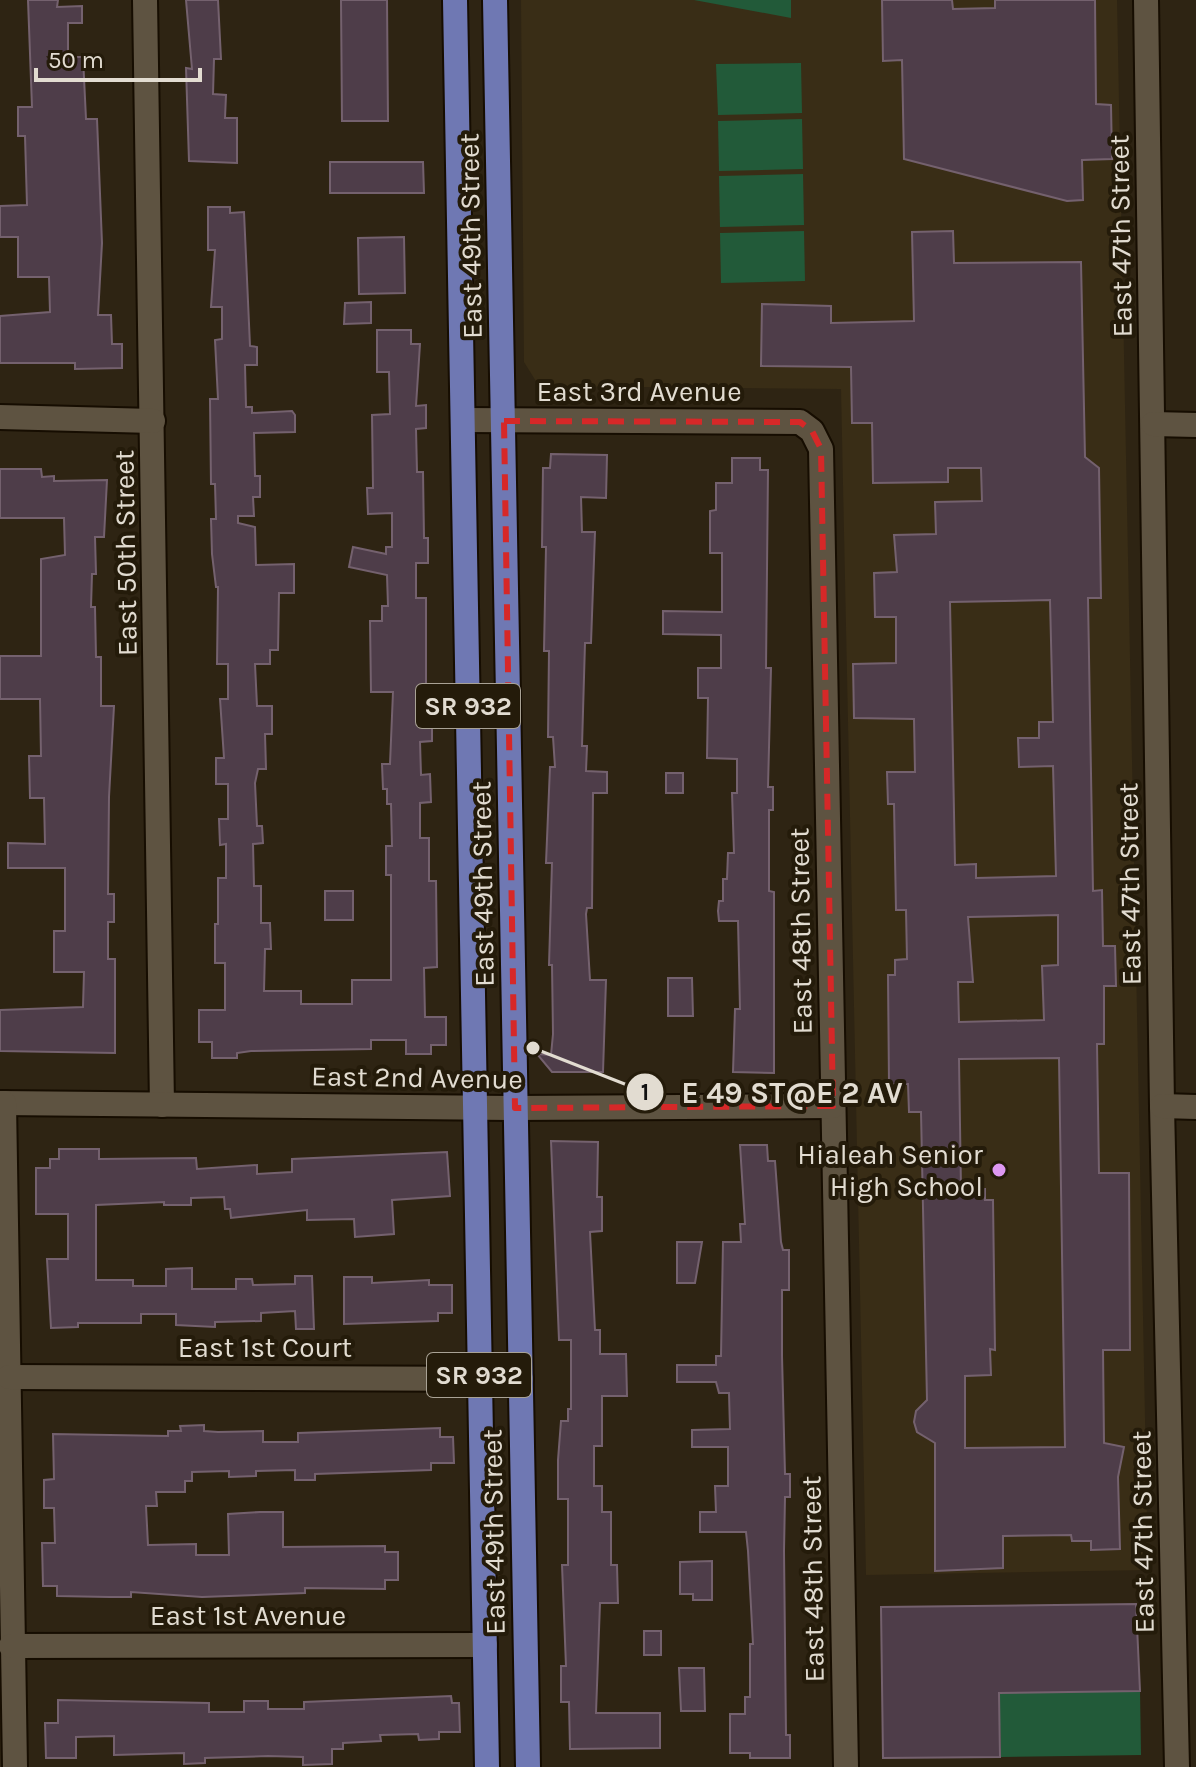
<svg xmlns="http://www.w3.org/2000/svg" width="1196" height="1767" viewBox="0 0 1196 1767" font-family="Karla,sans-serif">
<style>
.built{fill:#392d16}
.green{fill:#225a39}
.building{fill:#4e3d49;stroke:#74616e;stroke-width:2;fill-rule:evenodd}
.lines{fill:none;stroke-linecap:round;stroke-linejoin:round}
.minor-casing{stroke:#160d01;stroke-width:28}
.primary-casing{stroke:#160d01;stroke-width:28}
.minor{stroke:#5e5341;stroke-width:24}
.primary{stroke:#6f78b3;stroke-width:24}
.marked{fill:none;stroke:#d62828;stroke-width:6;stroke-dasharray:16 10;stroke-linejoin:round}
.poi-dot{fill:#de98f2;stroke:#241b0a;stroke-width:3}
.labels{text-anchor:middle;stroke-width:8;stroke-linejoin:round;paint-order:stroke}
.shield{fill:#241b0a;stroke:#a9a295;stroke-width:2}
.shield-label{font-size:26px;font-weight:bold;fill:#e2dcd1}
.street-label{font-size:28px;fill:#e2dcd1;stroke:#241b0a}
.poi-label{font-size:28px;fill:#e2dcd1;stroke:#241b0a;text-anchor:end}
.leader{fill:none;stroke:#e2dcd1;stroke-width:3}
.callout-dot{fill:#e2dcd1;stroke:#241b0a;stroke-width:3}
.mark-label{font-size:24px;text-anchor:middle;font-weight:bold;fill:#111}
.callout-label{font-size:30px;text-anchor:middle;font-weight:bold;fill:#e2dcd1;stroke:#241b0a;stroke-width:8;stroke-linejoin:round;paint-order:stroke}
</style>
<rect width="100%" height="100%" fill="#2e2413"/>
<polygon class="built" points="521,0 1117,0 1148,1570 866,1575 841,389 539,386 524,362"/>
<g class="green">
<polygon points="694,0 791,0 791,18"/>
<polygon points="801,63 802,113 718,115 716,64"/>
<polygon points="802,119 803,169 719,171 718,121"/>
<polygon points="803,174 804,225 720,227 719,176"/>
<polygon points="804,231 805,281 721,283 720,233"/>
<polygon points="1140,1691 1141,1755 1001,1757 999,1693"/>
</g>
<g class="building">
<polygon points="28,0 58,0 57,7 82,6 82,23 68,23 68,57 83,57 86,119 97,119 102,243 98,315 111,315 112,344 122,344 122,368 75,369 75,363 0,363 0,316 50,312 49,277 18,277 18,237 0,237 0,206 27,205 25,136 18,136 18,107 32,107"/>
<polygon points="186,0 218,0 221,59 214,59 213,94 226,95 225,118 237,118 237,163 189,161 186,68 192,69"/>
<polygon points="341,0 387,0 388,121 342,121"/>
<polygon points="882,0 952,0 953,9 995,8 995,0 1095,0 1096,104 1111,105 1112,159 1082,160 1083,200 1067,201 904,159 902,60 883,61"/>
<polygon points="330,162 423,162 424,193 330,193"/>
<polygon points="208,207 230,207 230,213 244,212 250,346 257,347 257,365 245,365 246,407 252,407 252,413 292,411 295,415 295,432 254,433 255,476 260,476 260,497 253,497 254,516 238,516 238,523 255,527 256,565 294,564 294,593 279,593 278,650 270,650 270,664 255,664 257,706 272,706 272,734 265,734 266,769 258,769 255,783 257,826 262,826 263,843 253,844 254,886 261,886 261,923 270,923 271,949 265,949 264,991 301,991 301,1004 352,1004 352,980 391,980 391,875 386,875 386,846 392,846 391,804 387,804 387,789 383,789 382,764 390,764 393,692 371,692 370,621 382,621 382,606 388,606 387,575 349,567 353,547 386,554 386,547 392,547 392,513 368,514 367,488 373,488 372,415 390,414 389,372 377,372 377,330 411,330 411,344 420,344 416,406 426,405 426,428 416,429 417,472 423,472 424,538 428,538 428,563 416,563 416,598 426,598 426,718 432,717 432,741 420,742 421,775 430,774 431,802 420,803 420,838 429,838 429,881 436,881 437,967 424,968 425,1017 446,1017 446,1045 431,1045 431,1054 406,1054 406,1040 371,1040 371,1049 251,1051 237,1053 237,1058 212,1058 212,1042 199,1042 199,1010 225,1010 225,963 215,963 215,924 218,924 218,878 226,878 226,844 220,845 219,819 228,819 228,784 216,784 216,758 224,758 220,699 228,699 228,664 217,664 218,587 216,587 212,554 211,519 216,519 215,484 211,484 210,399 218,399 215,340 222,339 222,307 211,307 215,250 208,250"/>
<path d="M953 231 954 263 1081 262 1085 457 1099 468 1101 598H1088L1093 891 1102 890 1103 946H1115L1116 986H1104V1044H1097L1099 1173H1129L1130 1350H1103L1104 1443 1124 1447 1118 1477 1120 1549 1091 1550V1541H1072L1071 1535 1003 1536V1568L935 1571V1443L917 1432 914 1422 916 1411 927 1400 921 1112H909L908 1084H889L888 975H895V960L907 959 906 910H896L894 804H888L887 772H915L914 719 854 718 853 664 896 663V617H875L874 573 897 572 894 535 936 534 935 502 982 501 981 468H948V482L873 483 872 423H852L851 367 761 366 762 304 831 306V323L914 321 912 232ZM1050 600 1053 722H1039V738H1018L1019 767 1053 766 1056 876 976 878V864L955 865 950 602ZM1058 915V965L1042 966 1044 1020 959 1022 958 982H973L968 917ZM1059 1058 1065 1447 965 1448V1376L991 1375 990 1349 995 1350 993 1200H985V1189L961 1190 959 1059Z"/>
<polygon points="404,237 405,293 359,294 358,238"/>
<polygon points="371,302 371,323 344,324 345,303"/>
<polygon points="551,454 607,455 606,498 581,497 582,532 595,532 591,643 585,643 582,746 587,746 586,771 607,772 607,793 593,793 592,908 587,908 586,914 590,980 606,980 603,1072 552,1072 537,1054 551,1055 553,1034 552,965 549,965 552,863 546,863 550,767 555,767 553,737 548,737 549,651 544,651 546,547 542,547 543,468 550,468"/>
<polygon points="732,458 760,458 760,470 768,470 766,668 771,668 768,787 773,787 773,810 769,810 769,891 774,892 774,1073 733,1072 735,1009 740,1009 738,921 719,921 718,911 719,901 723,901 723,879 727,879 728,853 734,853 732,793 737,793 737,759 707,758 708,698 698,698 698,668 721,668 721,635 663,634 663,611 722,612 722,553 710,553 710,511 716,510 716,483 732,483"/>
<polygon points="0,469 41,469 42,477 54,476 54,481 107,480 104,537 95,537 96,574 92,574 91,607 95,607 96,657 101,657 101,706 114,706 109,797 108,894 114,894 114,922 108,922 108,959 115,959 115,1053 0,1051 0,1010 83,1007 84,972 54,972 54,931 65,931 65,868 8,868 8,843 45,844 44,798 30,798 29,756 41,756 40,699 0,699 0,656 41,656 41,559 65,555 64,518 0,518"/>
<rect x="666" y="773" width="17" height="20"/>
<rect x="325" y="891" width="28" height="29"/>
<polygon points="668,978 692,978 693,1016 668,1016"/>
<polygon points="551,1141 598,1142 597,1197 602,1197 602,1231 590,1232 595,1330 600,1330 600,1354 626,1354 627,1396 602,1396 602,1446 594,1446 594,1486 602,1486 602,1512 611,1512 611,1565 617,1565 618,1603 600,1603 596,1713 660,1713 660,1748 570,1749 569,1702 561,1702 561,1666 566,1666 562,1565 568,1565 568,1499 558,1499 558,1460 561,1421 568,1421 568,1409 571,1409 571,1340 559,1340"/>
<polygon points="740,1145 767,1145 768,1161 775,1161 781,1242 783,1250 789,1250 789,1290 782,1290 782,1356 785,1474 790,1474 790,1497 785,1497 784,1551 786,1735 790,1735 790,1758 750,1758 750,1753 730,1753 730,1714 745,1714 745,1697 750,1697 750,1644 753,1644 748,1551 746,1532 700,1532 700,1512 716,1512 715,1486 728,1486 728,1447 692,1447 692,1430 730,1429 729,1393 719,1393 716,1382 677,1382 677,1365 716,1365 716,1356 721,1356 723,1242 741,1242 740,1224 745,1224"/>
<polygon points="59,1149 99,1149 99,1159 196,1158 197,1169 257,1165 257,1174 292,1172 292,1159 447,1152 450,1196 392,1200 394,1234 355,1237 354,1219 307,1220 307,1210 231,1218 230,1209 225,1209 224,1197 191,1198 191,1205 164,1205 164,1202 96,1205 96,1280 133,1280 133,1286 166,1286 166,1269 192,1268 192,1289 236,1289 236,1279 252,1279 253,1285 295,1284 295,1276 312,1276 314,1329 296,1329 295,1311 261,1313 261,1321 215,1322 215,1327 176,1325 176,1314 141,1314 141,1323 78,1323 78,1327 51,1328 47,1259 68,1259 68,1214 36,1214 36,1168 50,1168 50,1159 59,1159"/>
<polygon points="677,1242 702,1242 695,1283 677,1283"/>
<polygon points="344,1277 372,1277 372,1283 429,1280 429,1285 452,1285 452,1313 438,1313 438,1321 344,1324"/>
<polygon points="204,1425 204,1431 218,1432 263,1431 263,1442 298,1442 298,1433 440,1428 440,1437 453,1437 454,1463 431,1463 431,1470 315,1474 315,1480 295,1480 295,1470 256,1471 256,1476 229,1477 229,1471 192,1472 192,1481 185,1481 185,1492 156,1492 157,1506 146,1506 148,1545 196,1544 196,1555 229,1555 228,1514 260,1512 283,1512 283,1547 385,1546 385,1552 398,1552 398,1580 385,1580 385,1589 305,1588 305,1593 202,1597 131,1592 131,1597 109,1597 57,1596 57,1586 43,1586 42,1543 55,1543 54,1508 44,1508 44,1480 54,1479 53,1434 168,1436 168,1431 181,1431 180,1426"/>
<polygon points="712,1561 712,1600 693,1600 693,1594 680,1594 680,1562"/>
<polygon points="1136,1604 1140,1691 999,1693 1000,1757 883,1758 881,1607"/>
<rect x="644" y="1631" width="17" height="24"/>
<polygon points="679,1668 704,1668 705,1711 681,1711"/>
<polygon points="451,1696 452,1703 459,1703 460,1732 439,1732 439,1739 419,1740 418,1734 380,1735 381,1741 343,1743 343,1749 332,1749 332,1764 303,1765 303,1757 268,1756 205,1758 205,1763 184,1764 184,1753 114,1755 114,1736 76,1737 76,1758 46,1758 45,1723 58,1723 58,1700 209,1703 209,1712 244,1712 244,1701 268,1701 268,1709 304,1709 304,1702"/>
</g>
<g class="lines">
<defs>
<g id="minor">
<polyline points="145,0 162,1105"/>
<polyline points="1146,0 1162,1106 1177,1767"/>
<polyline points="0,417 153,421"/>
<polyline points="463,420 800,422 812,431 821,449 846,1767"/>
<polyline points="1153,424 1196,425"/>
<polyline points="0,1103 515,1108 833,1106"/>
<polyline points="4,1103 15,1767"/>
<polyline points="1162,1106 1196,1107"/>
<polyline points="9,1377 521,1379"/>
<polyline points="11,1646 485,1645"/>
</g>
<g id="primary">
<polyline points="455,0 487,1767"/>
<polyline points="495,0 528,1767"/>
</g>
</defs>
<use href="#minor" class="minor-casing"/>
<use href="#primary" class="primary-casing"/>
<use href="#minor" class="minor"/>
<use href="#primary" class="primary"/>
</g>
<path class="marked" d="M504 421 800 422 812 431 821 449 833 1106 515 1108Z"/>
<circle class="poi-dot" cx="999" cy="1170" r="8"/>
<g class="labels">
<g class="shield">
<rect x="416" y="684" width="104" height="44" rx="6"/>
<rect x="427" y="1353" width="104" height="44" rx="6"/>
</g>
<g class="shield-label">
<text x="468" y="715">SR 932</text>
<text x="479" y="1384">SR 932</text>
</g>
<g class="street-label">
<text transform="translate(470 236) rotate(-91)" y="10">East 49th Street</text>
<text transform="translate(1120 236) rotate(-91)" y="10">East 47th Street</text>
<text x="639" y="401">East 3rd Avenue</text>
<text transform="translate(125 553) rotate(-91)" y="10">East 50th Street</text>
<text transform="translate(482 884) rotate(-91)" y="10">East 49th Street</text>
<text transform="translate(1129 884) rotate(-91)" y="10">East 47th Street</text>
<text transform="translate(800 931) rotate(-91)" y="10">East 48th Street</text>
<text transform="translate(417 1077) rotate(1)" y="10">East 2nd Avenue</text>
<text x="265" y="1357">East 1st Court</text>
<text transform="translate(493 1532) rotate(-91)" y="10">East 49th Street</text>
<text transform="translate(1142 1532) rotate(-91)" y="10">East 47th Street</text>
<text transform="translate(812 1579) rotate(-91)" y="10">East 48th Street</text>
<text x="248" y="1625">East 1st Avenue</text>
</g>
<g class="poi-label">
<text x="983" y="1164">Hialeah Senior<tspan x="983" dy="32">High School</tspan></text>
</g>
</g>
<path class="leader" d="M533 1048L645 1092"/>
<g class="callout-dot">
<circle cx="533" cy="1048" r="8"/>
<circle cx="645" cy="1092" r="20"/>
</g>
<g class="mark-label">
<text x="645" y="1100">1</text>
</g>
<g class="callout-label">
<text x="792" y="1103">E 49 ST@E 2 AV</text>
</g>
<path d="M36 68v12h164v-12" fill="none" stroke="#e2dcd1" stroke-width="4"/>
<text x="48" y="68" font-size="24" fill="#e2dcd1" stroke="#241b0a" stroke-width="6" paint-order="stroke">50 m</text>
</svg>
